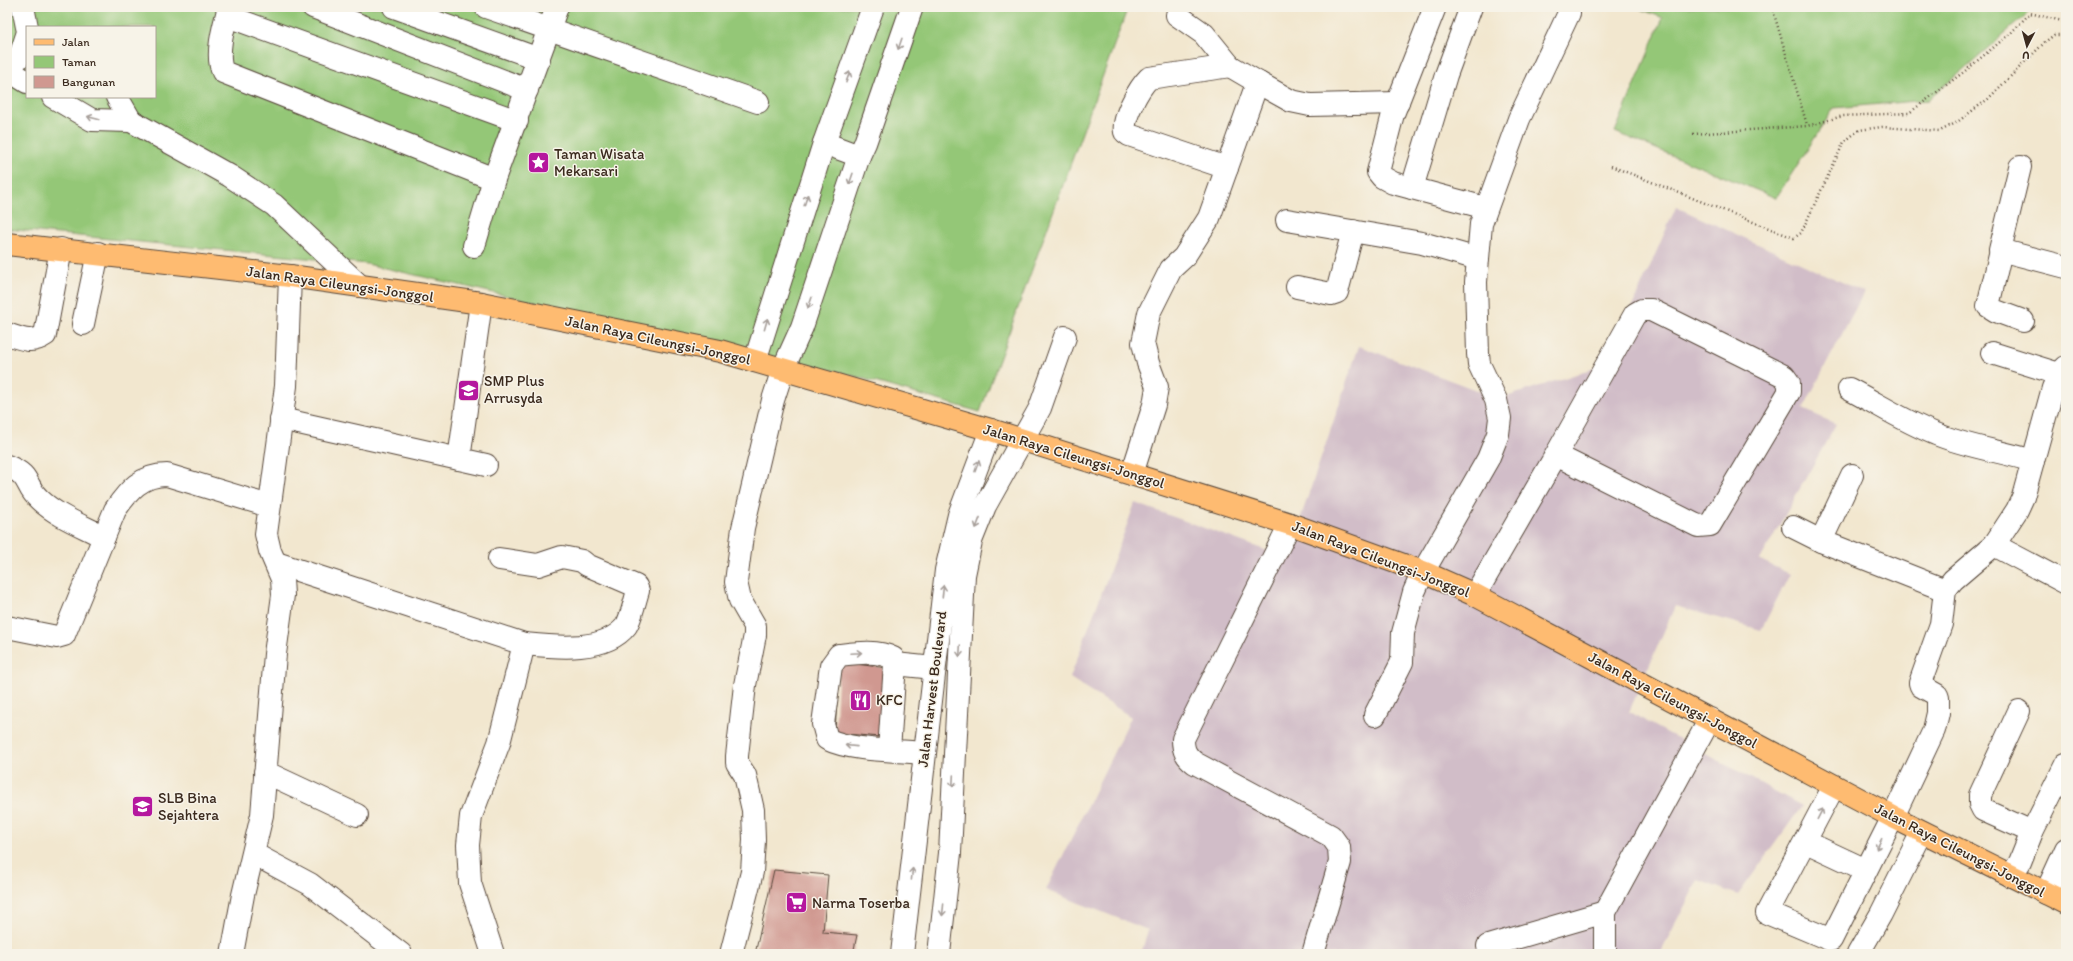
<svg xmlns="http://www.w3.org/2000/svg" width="2073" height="961" viewBox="0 0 2073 961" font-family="Itim,sans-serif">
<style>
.industrial{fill:#d1bdc8}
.green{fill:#94c777;stroke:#68784a;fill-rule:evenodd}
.building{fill:#d09890}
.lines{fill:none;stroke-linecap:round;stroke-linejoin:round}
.minor-casing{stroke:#564639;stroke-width:24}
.major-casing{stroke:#564639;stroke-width:24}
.path{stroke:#564639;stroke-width:2.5;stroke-dasharray:1 3;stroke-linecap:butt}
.minor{stroke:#fff;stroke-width:22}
.major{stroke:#febb71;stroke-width:22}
.oneway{stroke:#a79f9a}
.labels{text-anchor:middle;stroke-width:3;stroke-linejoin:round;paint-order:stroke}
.poi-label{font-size:15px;fill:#3b2a1e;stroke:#f7f3e8;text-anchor:start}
.street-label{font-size:15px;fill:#3b2a1e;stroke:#f7f3e8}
</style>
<rect width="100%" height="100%" fill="#f7f3e8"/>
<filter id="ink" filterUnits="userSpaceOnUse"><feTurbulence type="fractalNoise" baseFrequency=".025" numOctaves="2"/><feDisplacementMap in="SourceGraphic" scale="8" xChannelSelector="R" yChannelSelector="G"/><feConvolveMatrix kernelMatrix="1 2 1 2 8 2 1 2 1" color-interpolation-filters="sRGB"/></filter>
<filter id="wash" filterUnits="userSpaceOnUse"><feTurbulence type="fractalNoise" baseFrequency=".012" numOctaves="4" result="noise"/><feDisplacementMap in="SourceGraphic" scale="16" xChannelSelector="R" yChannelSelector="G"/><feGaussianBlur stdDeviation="0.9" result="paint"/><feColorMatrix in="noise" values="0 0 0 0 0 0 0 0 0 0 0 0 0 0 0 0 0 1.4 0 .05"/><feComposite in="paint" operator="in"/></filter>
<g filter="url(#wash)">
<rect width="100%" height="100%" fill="#f2e7cf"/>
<polygon class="industrial" points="1676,207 1864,292 1803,409 1836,424 1760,560 1790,574 1761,630 1675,606 1629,712 1802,806 1738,895 1698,880 1660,954 1141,954 1148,930 1046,890 1131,717 1070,678 1135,503 1287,558 1359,346 1500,399 1607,364"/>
<g class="green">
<path d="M7 7H1128L980 412 840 372 367 264 7 229ZM27 27H155V97H27Z"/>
<polygon points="1636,7 2035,7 1928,100 1834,108 1776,198 1615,132 1663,18"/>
</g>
<g id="blocks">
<g class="building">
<polygon points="839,662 888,668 881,737 835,733"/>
<polygon points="774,870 828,875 823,932 857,935 853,954 755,954"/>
</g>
</g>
</g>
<g filter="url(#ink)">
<use href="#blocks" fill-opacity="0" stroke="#564639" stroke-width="1"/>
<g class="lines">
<defs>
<g id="minor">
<polyline points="23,7 27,27"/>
<path d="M229 7C224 25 215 55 223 72L494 179"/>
<polyline points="313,7 527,90"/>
<polyline points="394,7 539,59"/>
<polyline points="486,7 758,102"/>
<polyline points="1435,7 1393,114 1378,172 1382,177 1393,183 1486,208"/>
<polyline points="227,16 517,121"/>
<polyline points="8,70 27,82"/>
<polyline points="7,71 20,56 27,35"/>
<polyline points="1259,83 1291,101 1310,105 1398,103"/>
<polyline points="53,97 92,120 131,121 230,176 274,205 360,286"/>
<polyline points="117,97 131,121"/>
<polyline points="824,143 859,156"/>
<polyline points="2020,167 2000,250 2066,267"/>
<path d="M1227 168 1129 135 1125 132C1122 118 1139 88 1149 78L1230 66"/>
<polyline points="1412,188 1446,75 1471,7"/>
<polyline points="1287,220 1422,243 1478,259"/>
<polyline points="474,246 494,179 557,7"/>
<polyline points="2001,251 1988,306 1996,311 2023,321"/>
<polyline points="1297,287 1331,294 1337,292 1353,231"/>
<polyline points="83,324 98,253"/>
<path d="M7 334C22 339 32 344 45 335L61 249"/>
<polyline points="1992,353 2059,374"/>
<polyline points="755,361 824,143 873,7"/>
<path d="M1849 389C1878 404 1905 422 1936 434 1967 447 2001 451 2033 461"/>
<polyline points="281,419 486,465"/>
<polyline points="459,459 481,303"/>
<path d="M7 466C33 476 23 485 40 500 57 516 83 526 104 537"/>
<polyline points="1132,474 1154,405 1157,387 1148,363 1143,343 1149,313 1171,269 1184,257 1209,218 1254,92 1259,83 1230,66 1204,34 1177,15"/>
<path d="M1290 524 1183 739C1183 751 1186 756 1195 763L1331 836 1339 847 1340 862 1313 954"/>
<polyline points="1793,527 1821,541 1945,590"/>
<polyline points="1821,541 1852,475"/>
<polyline points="1994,545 2066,583"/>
<path d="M276 563 524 644C554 647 605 653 626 626 631 619 635 600 638 591L636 586 587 565 582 561 562 557 538 565 499 559"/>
<polyline points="1475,595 1556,455 1698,526 1710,525 1789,392 1789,383 1784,376 1651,310 1642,310 1635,314 1556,455"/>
<path d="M7 627 57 637 64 635 115 510C129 490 141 475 167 475L269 506"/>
<polyline points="895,664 934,668"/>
<polyline points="2019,711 1980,795 1980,804 1983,810 2032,832"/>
<polyline points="1375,715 1402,662 1403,633 1414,592 1423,572 1488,459 1498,434 1500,418 1496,400 1479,364 1478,354 1476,282 1481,224 1519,119 1569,13"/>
<path d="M889 750 895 664 893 658C877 650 857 653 839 655L831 666 823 724 827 739C851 751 896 750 924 753"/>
<polyline points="265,772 357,815"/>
<polyline points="1834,786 1767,913 1831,940 1893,817 1934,730 1938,713 1938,698 1937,695 1921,686 1920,683 1941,624 1945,590 1953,580 1994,545 2017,510 2023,497 2053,388 2059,374 2066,367"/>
<polyline points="1806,842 1866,870"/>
<polyline points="254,854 310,884 401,954"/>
<polyline points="2011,876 2020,862 2032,832 2066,764"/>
<polyline points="2046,893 2066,849"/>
<polyline points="1488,946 1605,912"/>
<polyline points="232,954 243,895 262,815 275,654 283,595 282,579 270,551 266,534 286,386 290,276"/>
<polyline points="493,954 470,883 468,845 471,816 499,743 524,644"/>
<polyline points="731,954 752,872 754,840 753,810 745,775 737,763 737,756 745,685 755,635 755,626 740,600 736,582 743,528 773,400 783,369 802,327 859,156 865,143 912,7"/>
<polyline points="902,954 946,570 959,515 991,430"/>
<polyline points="939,954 950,853 964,575 971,541 985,506 1040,408 1065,337"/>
<polyline points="1605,954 1605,912 1710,719"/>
<polyline points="1858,954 1881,914 1922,832"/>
</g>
<polyline id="major" points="7,244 290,276 481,303 720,351 991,430 1290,524 1423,572 1475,595 1893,817 2066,903"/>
</defs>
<use href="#minor" class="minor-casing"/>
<use href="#major" class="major-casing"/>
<g class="path">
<polyline points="1772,7 1807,125"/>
<polyline points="1693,134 1807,126 1843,116 1909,113 1965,71 2012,32 2030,13 2066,22"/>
<polyline points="1611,166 1794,238 1801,233 1844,142 1859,130 1882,127 1940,131 1956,123 1988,99 2045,42 2054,35 2066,35"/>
</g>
<use href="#minor" class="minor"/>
<use href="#major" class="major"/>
</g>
<defs><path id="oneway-shaft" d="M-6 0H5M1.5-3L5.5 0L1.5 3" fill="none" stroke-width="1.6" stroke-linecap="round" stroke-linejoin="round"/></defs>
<g class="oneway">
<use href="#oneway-shaft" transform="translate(900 44) rotate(109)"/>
<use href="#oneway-shaft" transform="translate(848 77) rotate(-70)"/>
<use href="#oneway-shaft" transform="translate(93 118) rotate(-165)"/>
<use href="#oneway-shaft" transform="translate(851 179) rotate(109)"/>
<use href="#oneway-shaft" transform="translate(806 200) rotate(-72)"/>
<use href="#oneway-shaft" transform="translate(810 303) rotate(109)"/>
<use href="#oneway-shaft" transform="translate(766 324) rotate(-74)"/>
<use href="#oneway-shaft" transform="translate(977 466) rotate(-70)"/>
<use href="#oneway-shaft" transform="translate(978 523) rotate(111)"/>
<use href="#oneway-shaft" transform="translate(943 591) rotate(-83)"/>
<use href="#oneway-shaft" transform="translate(960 651) rotate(93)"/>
<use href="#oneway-shaft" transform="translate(856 653) rotate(-3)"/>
<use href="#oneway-shaft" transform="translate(851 746) rotate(-174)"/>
<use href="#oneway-shaft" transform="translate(953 781) rotate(93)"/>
<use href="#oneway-shaft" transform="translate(1820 814) rotate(-63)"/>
<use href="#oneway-shaft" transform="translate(1879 844) rotate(117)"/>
<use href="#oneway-shaft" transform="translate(912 874) rotate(-84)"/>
<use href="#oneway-shaft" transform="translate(943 910) rotate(96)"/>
</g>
</g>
<defs>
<symbol id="sight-square" viewBox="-11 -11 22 22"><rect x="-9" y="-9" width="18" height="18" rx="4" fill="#b5179e" stroke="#f7f3e8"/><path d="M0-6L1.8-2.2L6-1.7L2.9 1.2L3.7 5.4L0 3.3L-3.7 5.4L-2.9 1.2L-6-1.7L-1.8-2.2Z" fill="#fff"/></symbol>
<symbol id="school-square" viewBox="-11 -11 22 22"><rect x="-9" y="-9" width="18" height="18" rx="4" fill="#b5179e" stroke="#f7f3e8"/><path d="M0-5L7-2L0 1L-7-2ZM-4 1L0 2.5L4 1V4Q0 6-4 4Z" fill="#fff"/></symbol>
<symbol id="restaurant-square" viewBox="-11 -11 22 22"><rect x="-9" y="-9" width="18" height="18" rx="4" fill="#b5179e" stroke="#f7f3e8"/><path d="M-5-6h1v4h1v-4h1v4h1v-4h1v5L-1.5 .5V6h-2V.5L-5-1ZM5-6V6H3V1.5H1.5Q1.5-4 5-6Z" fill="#fff"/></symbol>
<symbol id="supermarket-square" viewBox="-11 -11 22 22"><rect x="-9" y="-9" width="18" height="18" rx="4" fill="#b5179e" stroke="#f7f3e8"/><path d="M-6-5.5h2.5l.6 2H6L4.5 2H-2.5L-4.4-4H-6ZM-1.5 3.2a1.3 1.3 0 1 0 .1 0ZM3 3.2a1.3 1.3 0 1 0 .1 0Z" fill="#fff"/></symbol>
</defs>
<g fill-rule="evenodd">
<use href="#sight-square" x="526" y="150" width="25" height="25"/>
<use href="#school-square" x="456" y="378" width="25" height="25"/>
<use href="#restaurant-square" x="848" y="688" width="25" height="25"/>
<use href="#school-square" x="130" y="794" width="25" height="25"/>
<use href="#supermarket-square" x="784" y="890" width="25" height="25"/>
</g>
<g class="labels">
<g class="poi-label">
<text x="554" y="159">Taman Wisata<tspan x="554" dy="17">Mekarsari</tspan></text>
<text x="484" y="386">SMP Plus<tspan x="484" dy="17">Arrusyda</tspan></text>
<text x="876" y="705">KFC</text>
<text x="158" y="803">SLB Bina<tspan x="158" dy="17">Sejahtera</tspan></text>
<text x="812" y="908">Narma Toserba</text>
</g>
<g class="street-label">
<text transform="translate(340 284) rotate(8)" y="5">Jalan Raya Cileungsi-Jonggol</text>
<text transform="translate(658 340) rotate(12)" y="5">Jalan Raya Cileungsi-Jonggol</text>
<text transform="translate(1074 456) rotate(17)" y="5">Jalan Raya Cileungsi-Jonggol</text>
<text transform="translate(1381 559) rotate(21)" y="5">Jalan Raya Cileungsi-Jonggol</text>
<text transform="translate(932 689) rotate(-83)" y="5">Jalan Harvest Boulevard</text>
<text transform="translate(1673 700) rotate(28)" y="5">Jalan Raya Cileungsi-Jonggol</text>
<text transform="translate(1960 850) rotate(27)" y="5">Jalan Raya Cileungsi-Jonggol</text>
</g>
</g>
<rect width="2073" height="961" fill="none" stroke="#f7f3e8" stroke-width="24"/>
<rect x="26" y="26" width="130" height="72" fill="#f7f3e8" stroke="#aca397"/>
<rect x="34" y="39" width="20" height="6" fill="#febb71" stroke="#aca397"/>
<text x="62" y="46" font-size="12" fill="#3b2a1e">Jalan</text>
<rect x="34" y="56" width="20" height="12" fill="#94c777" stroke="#aca397"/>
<text x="62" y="66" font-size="12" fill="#3b2a1e">Taman</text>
<rect x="34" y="76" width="20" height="12" fill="#d09890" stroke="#aca397"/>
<text x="62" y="86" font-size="12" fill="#3b2a1e">Bangunan</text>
<g transform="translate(2027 46) rotate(186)" stroke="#f7f3e8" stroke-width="3" paint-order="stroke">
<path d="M0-3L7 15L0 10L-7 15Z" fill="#3b2a1e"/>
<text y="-6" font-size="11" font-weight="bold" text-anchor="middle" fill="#3b2a1e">U</text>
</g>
</svg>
